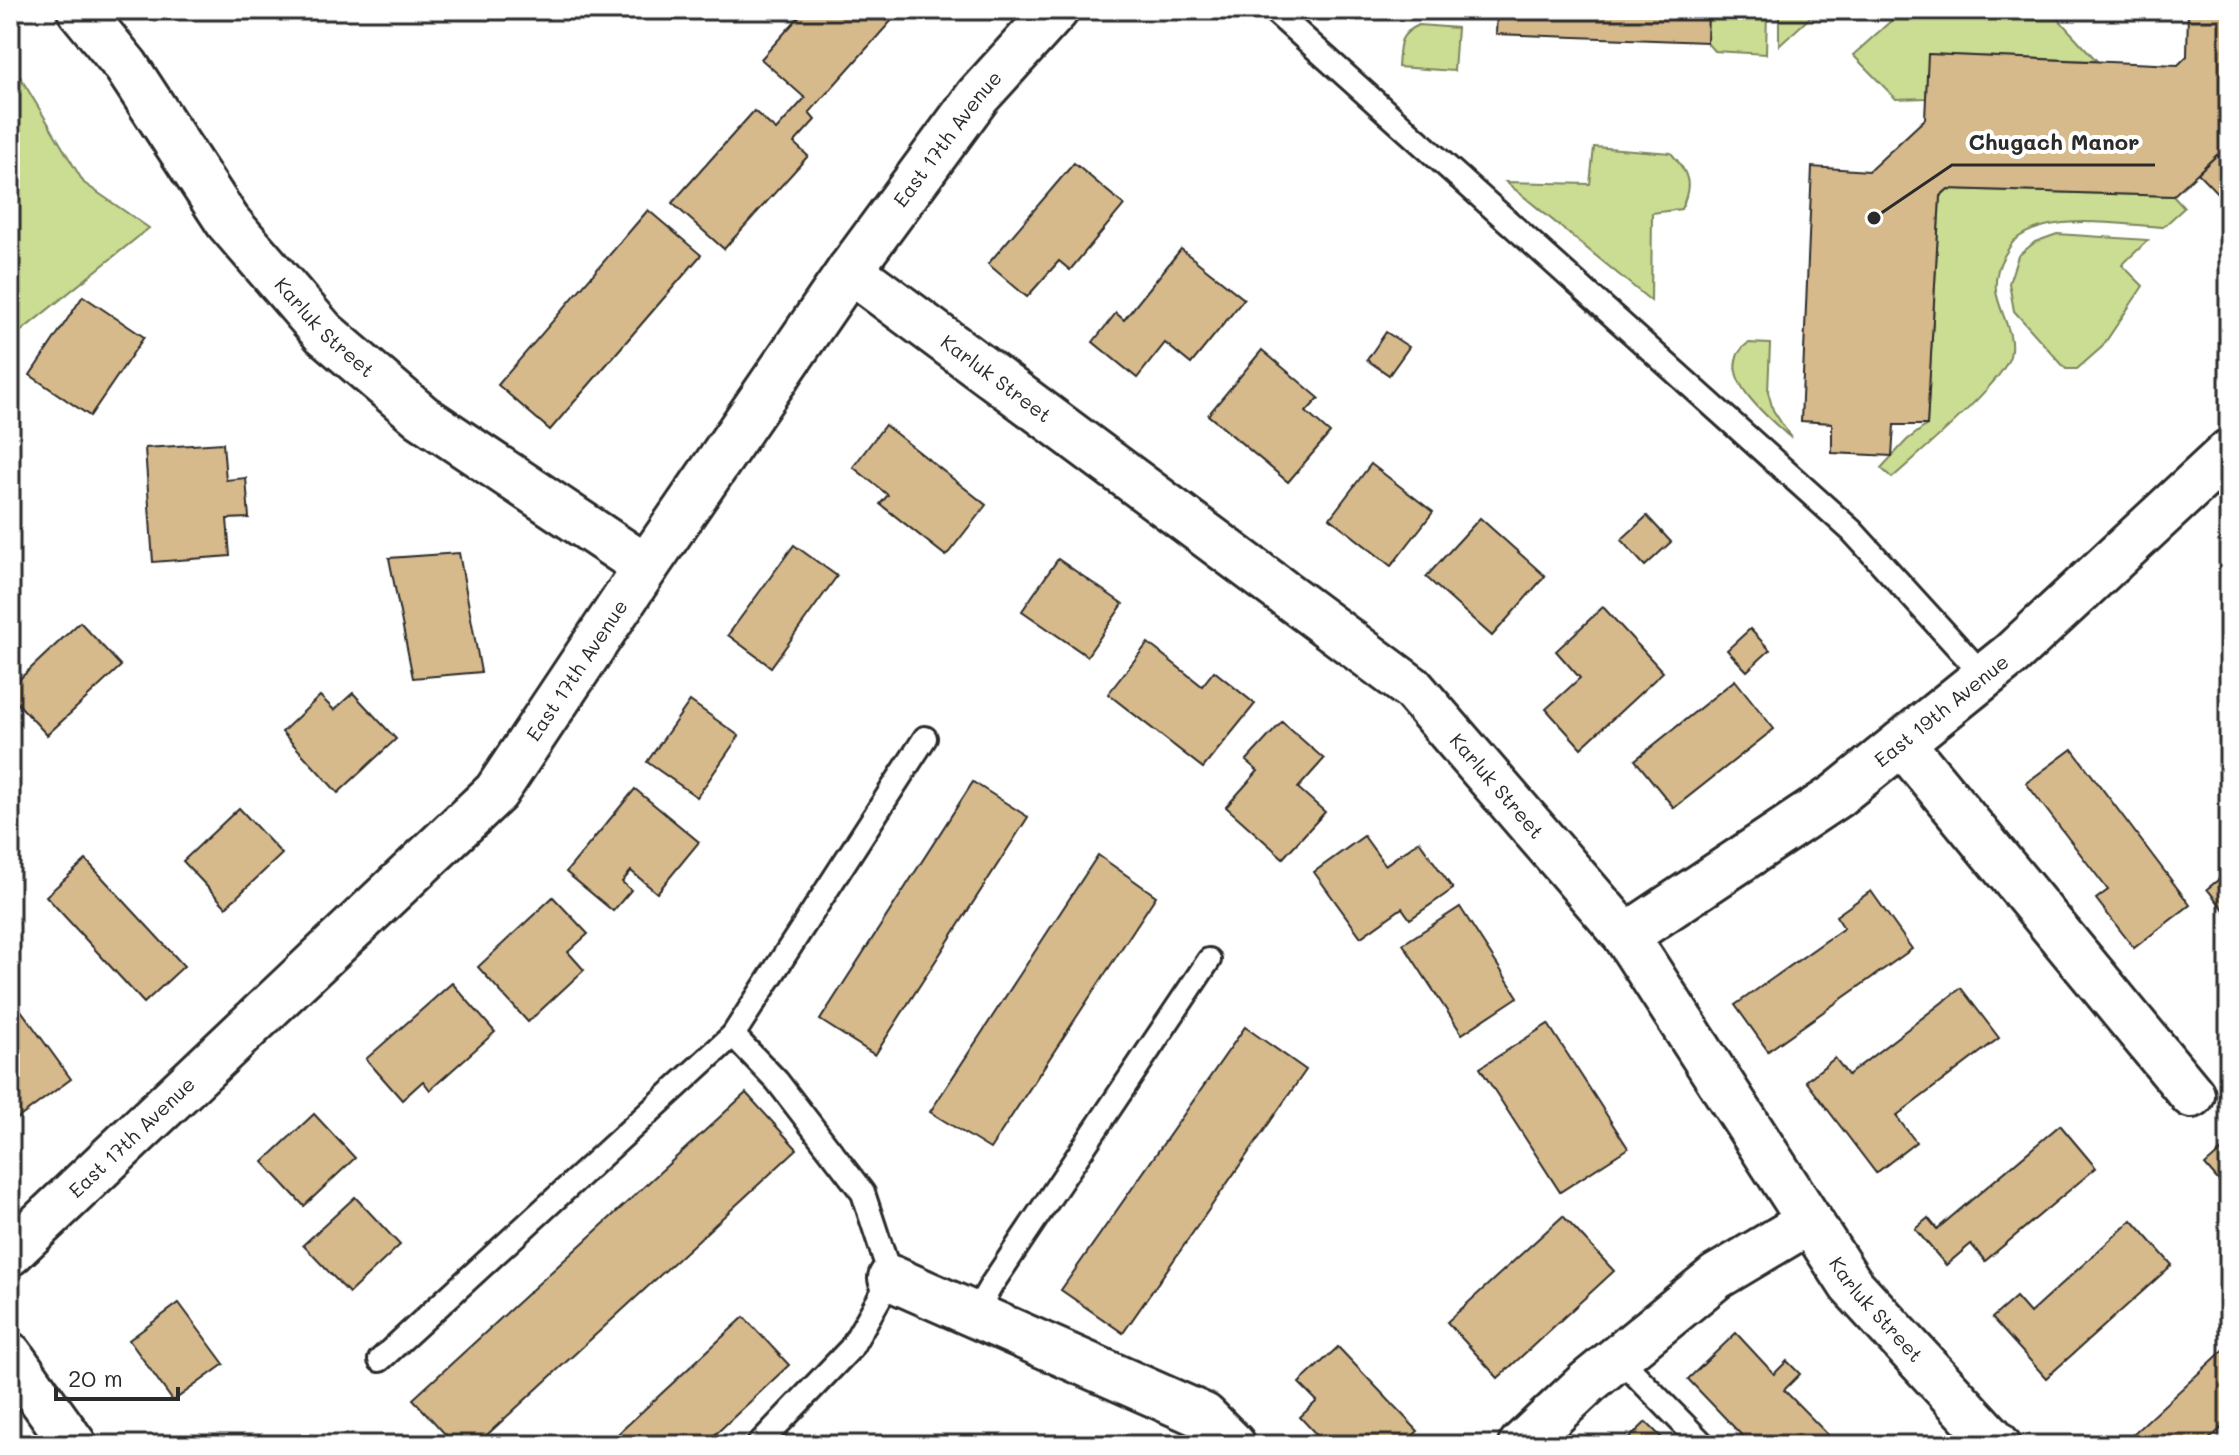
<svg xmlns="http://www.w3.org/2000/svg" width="2239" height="1455" viewBox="0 0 2239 1455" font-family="Mali,sans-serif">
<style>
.green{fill:#cadd92;stroke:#7a845e;stroke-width:2}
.building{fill:#d7ba8c;stroke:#2b2b2b;stroke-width:2}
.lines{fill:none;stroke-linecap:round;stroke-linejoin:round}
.lane-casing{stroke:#2b2b2b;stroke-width:28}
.street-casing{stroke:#2b2b2b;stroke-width:50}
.lane{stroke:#fff;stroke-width:22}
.street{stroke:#fff;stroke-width:44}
.labels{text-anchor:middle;stroke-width:8;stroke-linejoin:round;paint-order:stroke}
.street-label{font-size:20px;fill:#2b2b2b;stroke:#fff}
.leader{fill:none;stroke:#2b2b2b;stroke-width:3}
.callout-dot{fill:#2b2b2b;stroke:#fff;stroke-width:3}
.callout-label{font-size:22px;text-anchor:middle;font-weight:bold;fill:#2b2b2b;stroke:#fff;stroke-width:8;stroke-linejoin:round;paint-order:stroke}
</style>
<rect width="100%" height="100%" fill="#fff"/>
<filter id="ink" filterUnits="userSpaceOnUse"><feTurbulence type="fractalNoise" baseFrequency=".0125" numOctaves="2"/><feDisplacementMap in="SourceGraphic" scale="16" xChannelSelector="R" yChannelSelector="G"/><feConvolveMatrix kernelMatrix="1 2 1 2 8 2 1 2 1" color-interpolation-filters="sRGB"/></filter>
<g filter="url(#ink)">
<g class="green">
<polygon points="1708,10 1767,10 1766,54 1714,51 1707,43"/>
<polygon points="1779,10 1818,10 1779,46"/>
<polygon points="1903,10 2050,10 2097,61 1929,54 1926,98 1896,99 1853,55"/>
<path d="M1419 25 1457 28 1454 71 1398 67C1400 45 1397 35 1419 25Z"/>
<polygon points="10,60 84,183 149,228 15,336 10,323"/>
<path d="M1594 147 1671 153C1689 173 1693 185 1681 209L1652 213 1651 301 1506 182 1590 184Z"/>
<path d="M1948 189 2173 196 2184 208 2163 227C2122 225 2047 211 2014 241 2010 245 2007 252 2004 256 1998 266 1995 279 1996 291 1999 312 2016 334 2010 356 2002 384 1917 455 1892 478L1881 468 1907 440 1927 425 1940 197Z"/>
<polygon points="2057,234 2148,240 2122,265 2143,286 2102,347 2077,369 2066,369 2014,311 2009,283 2018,256 2035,242"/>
<path d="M1748 343 1770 344 1768 392 1773 410 1791 438C1770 419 1709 372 1748 343Z"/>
</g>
<g class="building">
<polygon points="805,10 901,10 809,113 815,120 794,143 808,156 724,249 672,203 754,111 776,130 805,98 761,59"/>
<polygon points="1497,10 1708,10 1707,42 1496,34"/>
<polygon points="2188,10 2229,10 2229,168 2217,155 2173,196 1948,189 1940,196 1927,425 1894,425 1892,456 1832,453 1832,423 1801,421 1812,167 1869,171 1925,119 1928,54 2178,65 2187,56"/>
<polygon points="2217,155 2229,168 2229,192 2222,198 2198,173"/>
<polygon points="1074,163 1124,205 1070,270 1059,261 1027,297 988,264"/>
<polygon points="648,210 701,255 550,430 498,385"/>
<polygon points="1181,249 1244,299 1191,364 1165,343 1137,378 1093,342 1116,313 1124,320"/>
<polygon points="83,296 144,337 90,416 30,375"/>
<polygon points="1386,332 1409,347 1389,375 1367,360"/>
<polygon points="1262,350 1319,398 1306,412 1330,433 1288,482 1208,415"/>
<polygon points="885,425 986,505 946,556 880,504 888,495 853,467"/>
<polygon points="223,443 226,480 246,478 249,518 227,519 230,556 153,562 145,448"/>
<polygon points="1371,464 1433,512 1391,566 1330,518"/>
<polygon points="1647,516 1671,542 1645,566 1621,540"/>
<polygon points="1480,518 1545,576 1492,636 1426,577"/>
<polygon points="794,545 837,576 771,667 728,635"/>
<polygon points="459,553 481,672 413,678 389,558"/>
<polygon points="1058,559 1123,604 1087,656 1022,611"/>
<polygon points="1603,607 1663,672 1581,748 1546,709 1580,678 1556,651"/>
<polygon points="80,622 121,666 47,735 10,695 10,688"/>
<polygon points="1750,629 1770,650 1747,671 1727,650"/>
<polygon points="1148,643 1202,686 1214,671 1255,704 1203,768 1108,694"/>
<polygon points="1735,680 1774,729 1674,808 1635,760"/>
<polygon points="353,693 396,739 338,793 282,732 320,696 334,710"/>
<polygon points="690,701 739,736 697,797 647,762"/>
<polygon points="1282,722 1324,759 1298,788 1325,812 1283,858 1226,807 1258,771 1246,761"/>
<polygon points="2072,749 2190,905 2134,948 2096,899 2108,890 2026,783"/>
<polygon points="973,782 1028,817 875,1055 820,1020"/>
<polygon points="635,789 699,842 657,893 631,871 622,882 631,890 613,911 566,872"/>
<polygon points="239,808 282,854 226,907 183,861"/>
<polygon points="1364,836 1385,865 1419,841 1453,889 1410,919 1402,908 1361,937 1314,872"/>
<polygon points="1098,855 1156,896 990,1149 930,1112"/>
<polygon points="86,860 184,966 144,1003 46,896"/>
<polygon points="2229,871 2229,916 2207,889"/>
<polygon points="1871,891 1912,949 1768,1051 1735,1005 1844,928 1836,916"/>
<polygon points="553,897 588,934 568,952 584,970 528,1022 478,967"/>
<polygon points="1460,907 1518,997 1462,1034 1403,944"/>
<polygon points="452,983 495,1032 430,1090 423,1081 402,1100 366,1059"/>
<polygon points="1961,988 1999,1038 1896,1116 1916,1142 1876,1173 1806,1081 1835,1058 1848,1075"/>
<polygon points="10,995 71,1079 10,1124"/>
<polygon points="1548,1024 1628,1148 1560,1192 1480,1068"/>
<polygon points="1245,1027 1306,1070 1123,1333 1061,1290"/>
<polygon points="746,1093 797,1149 476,1445 455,1445 413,1399"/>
<polygon points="314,1114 355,1158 304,1206 263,1162"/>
<polygon points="2060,1125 2096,1168 1985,1261 1971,1244 1946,1265 1915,1229 1928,1218 1937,1229"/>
<polygon points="2229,1144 2229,1193 2205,1165"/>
<polygon points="355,1197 400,1245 349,1293 303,1245"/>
<polygon points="1563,1216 1614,1271 1498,1378 1447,1322"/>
<polygon points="2132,1220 2172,1265 2046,1378 1992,1318 2016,1297 2030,1313"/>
<polygon points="179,1303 224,1364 173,1401 129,1340"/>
<polygon points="744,1317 789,1365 704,1445 606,1445"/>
<polygon points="1736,1333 1774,1374 1787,1361 1800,1374 1784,1390 1838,1445 1751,1445 1688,1379"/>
<polygon points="2229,1345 2229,1421 2203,1445 2143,1445 2133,1434"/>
<polygon points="1338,1347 1418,1431 1403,1445 1326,1445 1300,1417 1317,1401 1299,1383"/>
<polygon points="1646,1422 1669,1445 1622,1445"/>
</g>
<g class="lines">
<defs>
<g id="lane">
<polyline points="1273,10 1852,531 1984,676"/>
<polyline points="2208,472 2229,491"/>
<polyline points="974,1315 992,1284 1209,960"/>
<polyline points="1618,1357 1704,1445"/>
<polyline points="380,1360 733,1035"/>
<polyline points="758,1445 851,1348 891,1278 863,1193 777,1081 733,1035 925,738"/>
</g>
<g id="street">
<path id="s1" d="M80 10 126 66 228 222 323 332 422 417 646 567"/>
<path id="s2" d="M850 270 1413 689 1626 936 1851 1285 1998 1445"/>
<polyline points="1902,743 2192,1095"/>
<path id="s3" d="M1626 936 1836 796 2012 654 2229 452"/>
<path id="s4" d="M10 1253 496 792 646 567 850 270 978 96 1056 10"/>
<polyline points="891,1278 1204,1416 1233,1445"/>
<polyline points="10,1355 74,1445"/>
<polyline points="1521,1445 1588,1382 1716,1277 1810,1221"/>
</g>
</defs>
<use href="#lane" class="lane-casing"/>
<use href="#street" class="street-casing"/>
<use href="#lane" class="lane"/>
<use href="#street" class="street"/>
</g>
</g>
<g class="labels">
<g class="street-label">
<text dy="7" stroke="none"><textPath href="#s4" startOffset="1464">East 17th Avenue</textPath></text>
<text dy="7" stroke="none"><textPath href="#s1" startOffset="402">Karluk Street</textPath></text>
<text dy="7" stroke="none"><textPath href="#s2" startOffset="182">Karluk Street</textPath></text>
<text dy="7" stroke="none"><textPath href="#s4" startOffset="816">East 17th Avenue</textPath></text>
<text dy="7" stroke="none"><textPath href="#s3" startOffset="388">East 19th Avenue</textPath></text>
<text dy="7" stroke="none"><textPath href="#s2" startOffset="830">Karluk Street</textPath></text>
<text dy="7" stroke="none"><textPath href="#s4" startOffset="168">East 17th Avenue</textPath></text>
<text dy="7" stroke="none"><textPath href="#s2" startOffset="1478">Karluk Street</textPath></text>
</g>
</g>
<path class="leader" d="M1874 218L1952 165H2155"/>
<circle class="callout-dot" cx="1874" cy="218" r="8"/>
<g class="callout-label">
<text x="2054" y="150">Chugach Manor</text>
</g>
<rect width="2239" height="1455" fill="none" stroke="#fff" stroke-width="40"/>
<rect x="20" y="20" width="2199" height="1415" fill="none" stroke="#2b2b2b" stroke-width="3" filter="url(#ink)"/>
<path d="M56 1387v12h122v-12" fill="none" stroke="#2b2b2b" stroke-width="4"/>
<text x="68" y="1387" font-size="24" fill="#2b2b2b" stroke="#ffffff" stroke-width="6" paint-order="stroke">20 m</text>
</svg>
